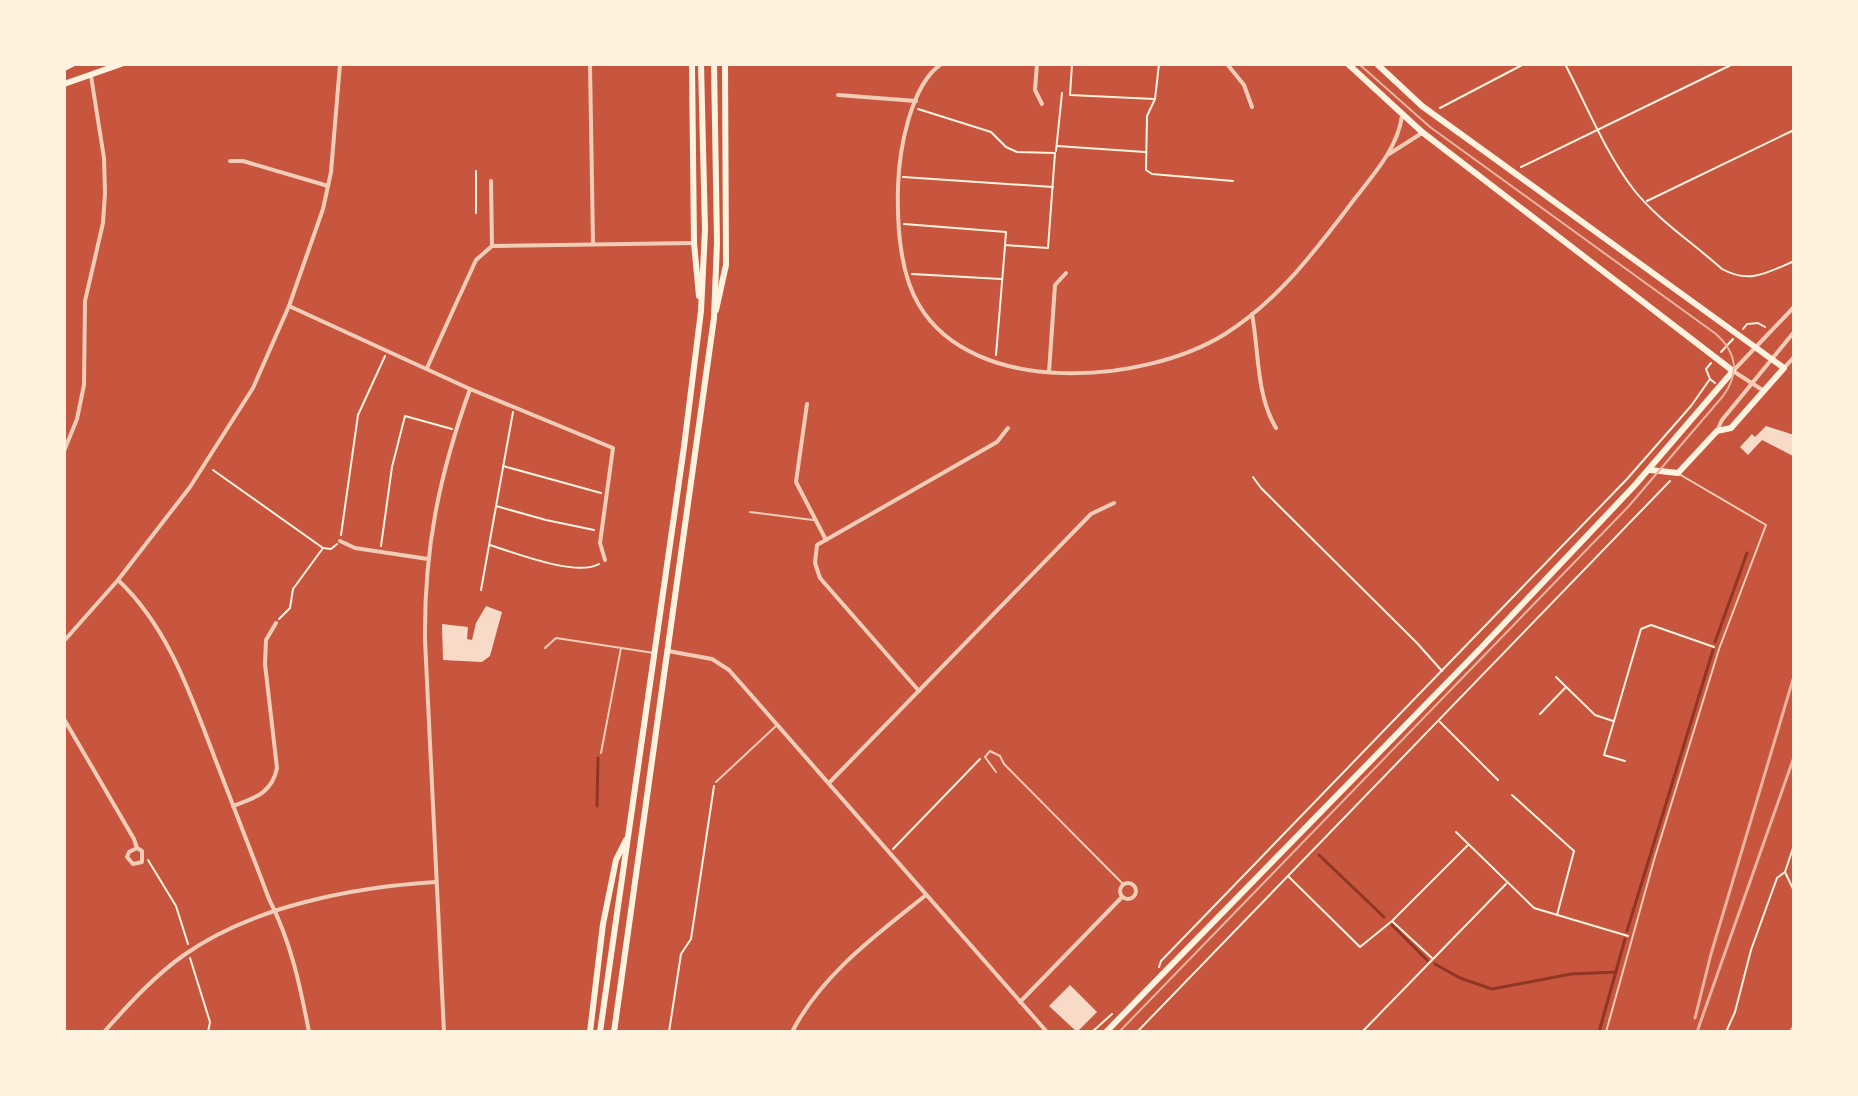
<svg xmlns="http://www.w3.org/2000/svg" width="1858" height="1096" viewBox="0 0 1858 1096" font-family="'Playfair Display',serif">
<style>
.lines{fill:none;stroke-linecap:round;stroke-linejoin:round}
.stream{stroke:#8f3625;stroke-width:3}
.building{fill:#f7dbc8}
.path{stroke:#fff3e0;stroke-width:2}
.service{stroke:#f1ccb7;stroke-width:2}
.minor{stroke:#f1ccb7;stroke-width:4}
.secondary{stroke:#fff3e0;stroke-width:6}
.primary{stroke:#fff3e0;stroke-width:6}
.tram{stroke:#e9b49f;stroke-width:2}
.rail{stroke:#e9b49f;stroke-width:3}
</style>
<rect width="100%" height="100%" fill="#c8553d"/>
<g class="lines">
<g class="stream">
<polyline points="1715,642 1747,553"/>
<polyline points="597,806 598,758"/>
<polyline points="1319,855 1384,917"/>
<polyline points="1392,925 1427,960"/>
<polyline points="1627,931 1713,650"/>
<polyline points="1435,964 1460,978 1492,989 1571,974 1616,972"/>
<polyline points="1599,1032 1625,939"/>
</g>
</g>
<g class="building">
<polygon points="1766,426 1794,435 1793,456 1762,440 1748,455 1740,447 1752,434 1755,437"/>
<polygon points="486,606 502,612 490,656 482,662 443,660 442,624 468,627 467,639 472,640 476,623"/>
<polygon points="1070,985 1097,1012 1077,1032 1049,1006"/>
</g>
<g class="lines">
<g class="path">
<polyline points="1072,64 1070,95 1154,99"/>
<polyline points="1159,64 1155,99 1147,116 1146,170 1152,174 1233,181"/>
<path d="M1565 64C1586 104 1606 154 1634 190 1658 220 1693 243 1722 269 1749 284 1767 273 1794 261"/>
<polyline points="1440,108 1524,64"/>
<polyline points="1057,146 1145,152"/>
<polyline points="1056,151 1062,93"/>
<polyline points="1521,167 1733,64"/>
<polyline points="476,171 476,213"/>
<polyline points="903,177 1053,187"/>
<polyline points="1647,201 1794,130"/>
<polyline points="904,224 1006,232 1005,245 1048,248 1055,153 1017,152 1006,147 991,132 918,109"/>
<polyline points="912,274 1001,279"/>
<polyline points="1743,329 1747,324 1758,323 1765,327"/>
<polyline points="1721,352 1733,339"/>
<polyline points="996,355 1005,246"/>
<polyline points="1711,363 1706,369 1710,379 1715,383"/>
<polyline points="503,466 601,493"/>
<polyline points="213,470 323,548 331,549 337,544"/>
<polyline points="1253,477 1261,488 1417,643 1442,671"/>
<polyline points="496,506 546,520 594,530"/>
<polyline points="341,535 358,415 385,356"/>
<path d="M490 545C515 553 576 577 599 564"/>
<polyline points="381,546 392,467 405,416 452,429"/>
<polyline points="481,590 513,412"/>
<polyline points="279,619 290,608 293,589 323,548"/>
<polyline points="1556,677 1595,715 1613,721"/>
<polyline points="1540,714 1565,688"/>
<polyline points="1440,722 1498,780"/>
<polyline points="1625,761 1604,755 1641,629 1651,625 1714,647"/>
<polyline points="1512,795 1574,851 1557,915"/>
<polyline points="1456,832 1534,908 1628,936"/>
<polyline points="1794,845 1785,872 1794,891"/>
<polyline points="893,849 980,759"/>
<polyline points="148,860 176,906 188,944"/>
<polyline points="1288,876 1360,947 1392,921 1468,845"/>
<polyline points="1393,922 1432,958"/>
<polyline points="190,958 210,1022 208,1032"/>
<polyline points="1159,967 1161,961 1627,479 1691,406 1710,379"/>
<polyline points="669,1032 681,954 691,939 714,786"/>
<polyline points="1092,1032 1112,1014"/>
<polyline points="1137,1032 1670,481"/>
<polyline points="1362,1032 1506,884"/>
<polyline points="1726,1032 1735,1012 1751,950 1777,878 1785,872"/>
</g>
<g class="service">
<polyline points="750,512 813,520"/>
<polyline points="545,648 556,638 654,653"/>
<polyline points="601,753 621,648"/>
<polyline points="996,772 985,757 990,751 1000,756 1004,764 1123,884"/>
<polyline points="716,782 777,725"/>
<polyline points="1606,1032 1654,860 1719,649 1766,525 1679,474"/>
</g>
<g class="minor">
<polyline points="590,64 593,243"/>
<path d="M941 64C910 86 899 151 898 187 897 224 899 272 919 305 974 398 1145 384 1225 334 1275 303 1312 255 1347 209 1368 180 1397 152 1402 116"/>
<polyline points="1037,64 1035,90 1042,104"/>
<polyline points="1227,64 1244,85 1252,107"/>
<polyline points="838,95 916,101"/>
<polyline points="1389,154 1422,133"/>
<polyline points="230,161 243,161 328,186"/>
<polyline points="491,181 492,246"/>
<polyline points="460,295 476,260 492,246 694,243"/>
<polyline points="289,306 470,389 613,448 600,543 605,560"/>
<path d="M1252 314C1259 351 1256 395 1276 428"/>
<polyline points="427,368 459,297"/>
<polyline points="1784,368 1794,357"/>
<polyline points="1049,372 1055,285 1066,273"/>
<polyline points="1764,391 1733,371 1794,307"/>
<polyline points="807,404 796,482 826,540"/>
<polyline points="1717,431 1722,420 1794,332"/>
<polyline points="64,451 77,419 84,385 85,301 103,223 105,193 104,158 91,76"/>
<polyline points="340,541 355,548 428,559"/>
<path d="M118 580C168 627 190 693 214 756 232 803 251 851 269 899 291 942 300 985 309 1032"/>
<polyline points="64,641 118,580 190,487 253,388 289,306 323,209 331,172 340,64"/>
<polyline points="668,651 712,659 729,670 1047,1032"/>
<polyline points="919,691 820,578 815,563 817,545 997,442 1008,428"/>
<polyline points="64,719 134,839 137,848 142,851 142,862 133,864 127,857 129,852 137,848"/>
<polyline points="829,783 1091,514 1114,503"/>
<path d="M233 806C255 798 272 793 277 768L265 664 266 640 276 623"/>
<circle cx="1128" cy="891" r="8"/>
<polyline points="1020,1002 1122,897"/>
<path d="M104 1032C128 1005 154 976 184 955 253 906 354 887 436 882"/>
<path d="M444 1032 425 640C424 548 439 476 470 389"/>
<path d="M792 1032C822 974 876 935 926 895"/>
</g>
<g class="secondary">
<polyline points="692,64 694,243 699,296"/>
<polyline points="1377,64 1422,106 1784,368 1731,428 1717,431 1678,473 1650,470"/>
<polyline points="64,68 72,64"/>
<polyline points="64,84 121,64"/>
<polyline points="716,310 726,265 725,64"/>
<polyline points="590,1032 603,924 616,860 626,840"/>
<polyline points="1106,1032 1480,649 1635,485 1733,371 1422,132 1348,64"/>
</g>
<g class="primary">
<polyline points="600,1032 684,447 701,311 705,230 701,64"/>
<polyline points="614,1032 714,318 717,243 714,64"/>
</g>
<path class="tram" d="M1119 1032 1628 507 1723 396C1740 373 1737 353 1716 334L1430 127 1359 64"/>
<g class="rail">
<polyline points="1695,1018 1711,954 1794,676"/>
<polyline points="1697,1032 1794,757"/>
<polyline points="1790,1032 1794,1026"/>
</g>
</g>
<rect width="1858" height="1096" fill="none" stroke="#fff3e0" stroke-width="132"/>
</svg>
